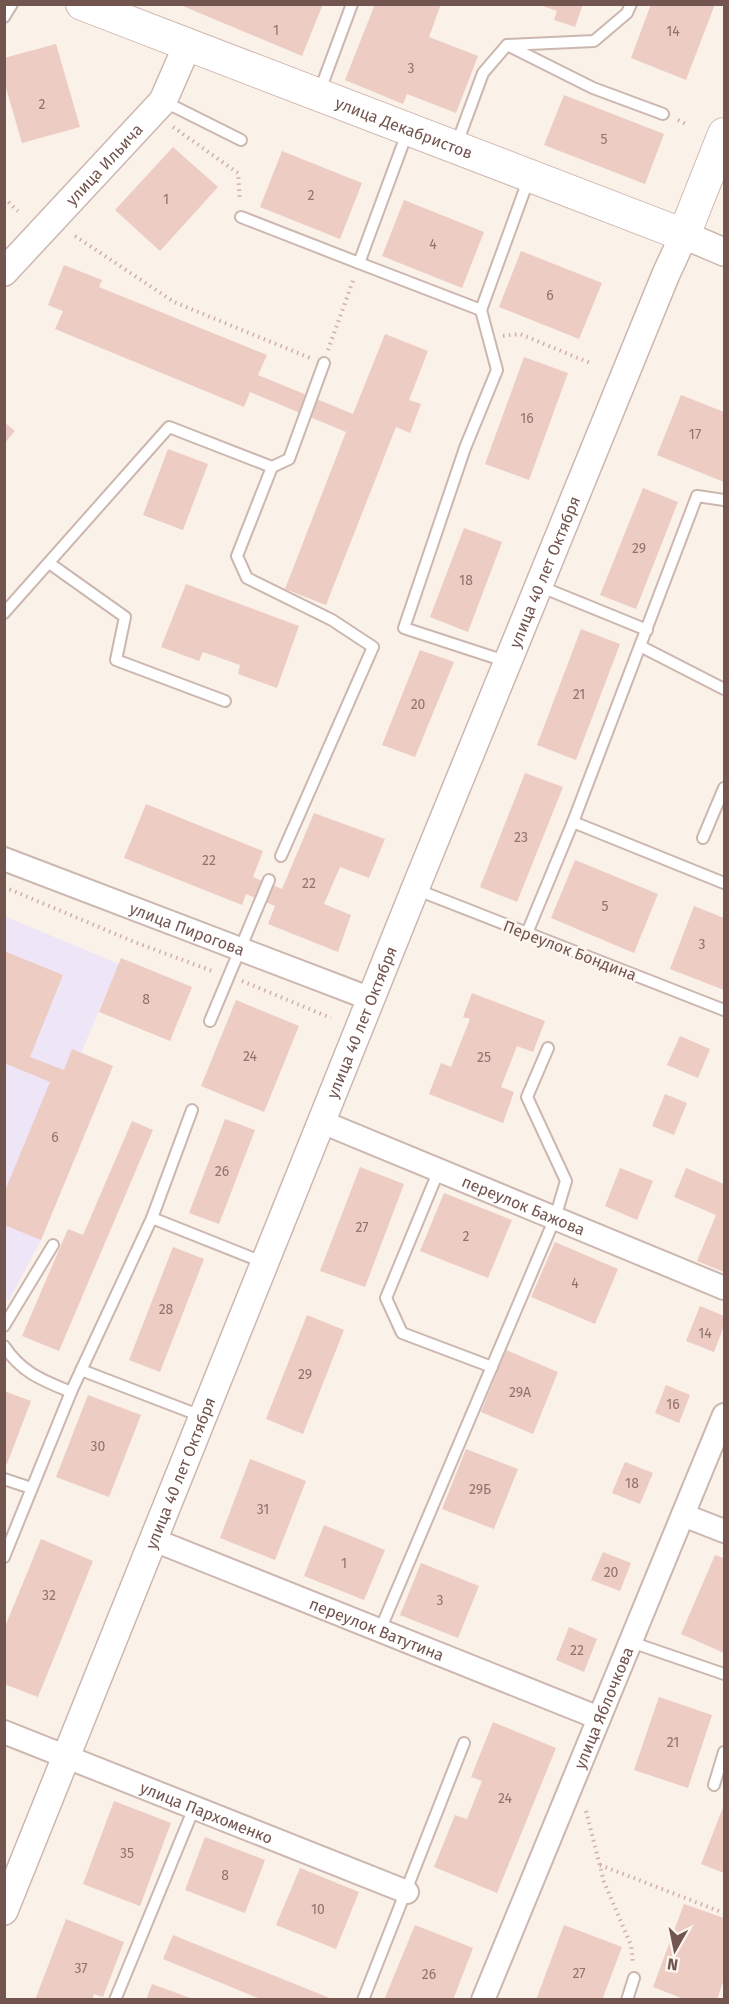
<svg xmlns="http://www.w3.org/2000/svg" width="729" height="2004" viewBox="0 0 729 2004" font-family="'Fira Sans',sans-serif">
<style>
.education{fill:#eee6f7}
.building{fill:#edccc4}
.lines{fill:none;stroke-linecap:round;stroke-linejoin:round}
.service-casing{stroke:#ccb7b0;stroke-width:14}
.minor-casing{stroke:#ccb7b0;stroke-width:26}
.tertiary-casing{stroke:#ccb7b0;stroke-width:30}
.secondary-casing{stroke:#d0b9b1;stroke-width:34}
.path{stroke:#d2afa7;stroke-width:4;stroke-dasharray:1.5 4.5;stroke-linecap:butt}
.service{stroke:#fff;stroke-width:10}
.minor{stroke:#fff;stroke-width:22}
.tertiary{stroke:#fff;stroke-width:27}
.secondary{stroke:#fff;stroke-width:32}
.labels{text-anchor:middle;stroke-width:5;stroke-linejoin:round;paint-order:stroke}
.number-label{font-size:14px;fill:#92736c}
.street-label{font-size:16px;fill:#73554f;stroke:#fdf5ef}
</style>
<rect width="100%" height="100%" fill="#faf1e9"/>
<polygon class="education" points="4,916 119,964 81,1053 113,1066 41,1240 9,1300 4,1298"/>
<g class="building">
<polygon points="178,4 323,4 302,56"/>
<polygon points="375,4 441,4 429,37 478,56 456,113 407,94 403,104 345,80"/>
<polygon points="583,4 575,27 554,20 557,11 540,5"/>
<polygon points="651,4 715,4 686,80 631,58"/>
<polygon points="56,44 80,127 22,143 4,81 4,58"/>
<polygon points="564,95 664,134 645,184 544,145"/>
<polygon points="173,147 218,187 160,251 115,210"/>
<polygon points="282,151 362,183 340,239 260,207"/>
<polygon points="404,200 484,232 462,288 382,256"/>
<polygon points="521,251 602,283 579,339 499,307"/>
<polygon points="64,265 102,280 99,287 267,355 258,375 353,414 385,334 428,351 409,400 421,404 410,433 396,427 326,605 285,589 346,432 250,392 244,407 55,329 63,311 48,305"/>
<polygon points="524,357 568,373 529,480 485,464"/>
<polygon points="681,395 724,412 724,482 657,455"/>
<polygon points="4,422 15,431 4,444"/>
<polygon points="168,449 208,464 183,530 143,515"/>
<polygon points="643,488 678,502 636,609 600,595"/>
<polygon points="464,528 502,542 468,632 430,617"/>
<polygon points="186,584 299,626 277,688 238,674 240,665 203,652 199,661 161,647"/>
<polygon points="581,629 620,644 576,760 537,745"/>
<polygon points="420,650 454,662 415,757 382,745"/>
<polygon points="525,773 563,787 517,902 480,887"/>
<polygon points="146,804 263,851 253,877 282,889 314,813 385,839 369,878 340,867 324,904 351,915 338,952 268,924 275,906 246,894 242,905 124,858"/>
<polygon points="575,860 658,894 634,953 551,918"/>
<polygon points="694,906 724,918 724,990 670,969"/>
<polygon points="4,951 63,975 30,1057 64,1070 72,1049 113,1066 41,1240 4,1225 4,1193 50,1082 4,1063"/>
<polygon points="121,958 192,987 170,1041 99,1012"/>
<polygon points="472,993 545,1021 533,1052 517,1046 501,1087 514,1092 503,1123 429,1094 441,1063 451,1067 470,1019 463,1017"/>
<polygon points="236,1000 299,1026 264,1112 201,1086"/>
<polygon points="680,1036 710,1049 698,1078 667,1065"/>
<polygon points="665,1094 687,1103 674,1135 652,1126"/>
<polygon points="225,1119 255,1130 219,1224 189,1213"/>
<polygon points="132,1121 153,1130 59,1351 22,1336 68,1229 83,1235"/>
<polygon points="360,1167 404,1184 365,1287 320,1271"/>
<polygon points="620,1168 653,1181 637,1220 605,1206"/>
<polygon points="686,1168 724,1184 724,1272 697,1261 716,1215 674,1197"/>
<polygon points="444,1193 512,1220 488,1278 420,1251"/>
<polygon points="555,1242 618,1269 595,1324 531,1297"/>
<polygon points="173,1247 204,1259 160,1372 129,1360"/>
<polygon points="700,1306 724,1316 724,1326 714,1352 686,1341"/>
<polygon points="307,1315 344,1330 303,1434 266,1419"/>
<polygon points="506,1350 558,1372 533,1434 481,1412"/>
<polygon points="666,1385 690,1395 679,1423 655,1413"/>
<polygon points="4,1391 31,1401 7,1464 4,1463"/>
<polygon points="88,1395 141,1415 109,1497 56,1477"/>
<polygon points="466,1449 518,1469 494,1529 442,1509"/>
<polygon points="250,1459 306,1481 275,1560 220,1538"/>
<polygon points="625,1462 653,1473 640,1504 612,1493"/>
<polygon points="324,1525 385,1550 364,1600 304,1576"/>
<polygon points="41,1539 93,1561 38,1697 4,1684 4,1629"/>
<polygon points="603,1552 631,1563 620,1591 591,1580"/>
<polygon points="715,1555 724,1558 724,1653 681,1634"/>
<polygon points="421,1563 479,1586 458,1638 400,1615"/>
<polygon points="569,1627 597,1639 584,1672 556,1660"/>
<polygon points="659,1697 712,1715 688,1788 634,1770"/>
<polygon points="493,1722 556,1748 497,1893 434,1867 455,1815 467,1819 482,1781 471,1777"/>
<polygon points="114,1801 171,1823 140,1906 83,1884"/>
<polygon points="724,1805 724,1873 701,1864"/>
<polygon points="205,1837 265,1860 245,1913 185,1890"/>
<polygon points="300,1868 359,1892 336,1949 276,1925"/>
<polygon points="684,1904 724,1918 724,1979 717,2000 686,2000 653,1987"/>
<polygon points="66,1919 124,1942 103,1997 94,1994 92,2000 35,2000"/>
<polygon points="415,1925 473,1948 453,2000 384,2000"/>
<polygon points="564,1925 622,1947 602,2000 536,2000"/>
<polygon points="173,1935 332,1999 332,2000 263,2000 163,1959"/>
<polygon points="152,1984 193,1999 193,2000 146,2000"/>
</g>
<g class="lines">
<defs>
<g id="service">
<polyline points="4,17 12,4"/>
<polyline points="507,45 594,41 627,13 631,4"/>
<polyline points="319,93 352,4"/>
<polyline points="163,101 241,140"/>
<polyline points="407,133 359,263 481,310 529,178"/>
<polyline points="456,146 483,73 507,45 593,88 663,114"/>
<polyline points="241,217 359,263"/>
<polyline points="481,310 497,370 465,448 404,628 508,662"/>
<polyline points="272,467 289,459 324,363"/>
<polyline points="49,563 125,617 116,660 225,701"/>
<polyline points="539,586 647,630"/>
<polyline points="4,613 169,427 272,467 237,556 247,578 332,620 373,647 281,856"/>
<polyline points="640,646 724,689"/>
<polyline points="573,822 697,496 724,500"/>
<polyline points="703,838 724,788"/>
<polyline points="415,889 724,1010"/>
<polyline points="527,933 573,822 724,883"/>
<polyline points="210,1021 269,880"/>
<polyline points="192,1110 152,1218 265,1263"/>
<polyline points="439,1170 386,1298 402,1333 492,1367"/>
<polyline points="4,1326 53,1245"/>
<path d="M4 1346C22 1373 42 1380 71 1392"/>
<polyline points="81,1370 201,1416"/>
<polyline points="4,1479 31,1488"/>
<polyline points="4,1557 71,1392 152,1218"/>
<polyline points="380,1630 555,1218 566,1181 527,1097 548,1048"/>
<polyline points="631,1642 724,1674"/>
<polyline points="714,1785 724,1752"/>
<polyline points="115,2000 194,1808"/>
<polyline points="363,2000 464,1743"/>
<polyline points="627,2000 634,1978"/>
</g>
<g id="minor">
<path id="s1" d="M4 859 371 999"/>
<path id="s2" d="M322 1122 724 1288"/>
<polyline points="683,1515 724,1531"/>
<path id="s3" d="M154 1540 599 1718"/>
<path id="s4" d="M4 1732 407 1892"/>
<path id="s5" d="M483 2000 724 1415"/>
</g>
<g id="tertiary">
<path id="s6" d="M4 272 163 101 187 46"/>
<path id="s7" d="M4 1911 415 889 666 274 684 235 724 252"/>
</g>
<g id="secondary">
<path id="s8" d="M82 4 684 235 724 134"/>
</g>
</defs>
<use href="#service" class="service-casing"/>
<use href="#minor" class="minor-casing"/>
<use href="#tertiary" class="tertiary-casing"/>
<use href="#secondary" class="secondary-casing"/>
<g class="path">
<polyline points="678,120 688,125"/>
<polyline points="173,127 238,173 240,201"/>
<polyline points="4,198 18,211"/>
<polyline points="75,236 174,302 310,358"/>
<polyline points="503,336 520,334 590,363"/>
<polyline points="328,350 354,278"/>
<polyline points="4,887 137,943 215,972"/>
<polyline points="242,981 331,1018"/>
<polyline points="586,1811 604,1882 631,1945 633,1964"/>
<polyline points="600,1865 724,1913"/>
</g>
<use href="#service" class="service"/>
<use href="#minor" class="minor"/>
<use href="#tertiary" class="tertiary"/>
<use href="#secondary" class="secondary"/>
</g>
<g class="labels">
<g class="number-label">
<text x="276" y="35">1</text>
<text x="673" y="36">14</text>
<text x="411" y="73">3</text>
<text x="42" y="109">2</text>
<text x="604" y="144">5</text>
<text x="311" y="200">2</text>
<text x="166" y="204">1</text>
<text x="433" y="249">4</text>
<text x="550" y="300">6</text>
<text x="527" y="423">16</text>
<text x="695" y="439">17</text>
<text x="639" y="553">29</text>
<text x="466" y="585">18</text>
<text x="579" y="699">21</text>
<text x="418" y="709">20</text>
<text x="521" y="842">23</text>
<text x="209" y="865">22</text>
<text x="309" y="888">22</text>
<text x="605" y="911">5</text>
<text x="702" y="949">3</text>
<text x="146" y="1004">8</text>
<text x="250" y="1061">24</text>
<text x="484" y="1062">25</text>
<text x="55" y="1142">6</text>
<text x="222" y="1176">26</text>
<text x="362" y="1232">27</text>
<text x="466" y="1241">2</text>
<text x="575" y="1288">4</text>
<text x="166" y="1314">28</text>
<text x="705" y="1338">14</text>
<text x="305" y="1379">29</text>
<text x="520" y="1397">29А</text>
<text x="673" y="1409">16</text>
<text x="98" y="1451">30</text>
<text x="632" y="1488">18</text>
<text x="480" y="1494">29Б</text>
<text x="263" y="1514">31</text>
<text x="344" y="1568">1</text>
<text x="611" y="1577">20</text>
<text x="49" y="1600">32</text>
<text x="440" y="1605">3</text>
<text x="577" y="1655">22</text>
<text x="673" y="1747">21</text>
<text x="505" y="1803">24</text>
<text x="127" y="1858">35</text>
<text x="225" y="1880">8</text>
<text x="318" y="1914">10</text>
<text x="81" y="1973">37</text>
<text x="579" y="1978">27</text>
<text x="429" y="1979">26</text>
</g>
<g class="street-label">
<text dy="6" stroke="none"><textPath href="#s8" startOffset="345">улица Декабристов</textPath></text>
<text dy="6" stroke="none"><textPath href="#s6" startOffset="147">улица Ильича</textPath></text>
<text dy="6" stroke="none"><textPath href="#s7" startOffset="1444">улица 40 лет Октября</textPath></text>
<text dy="6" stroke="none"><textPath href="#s1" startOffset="196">улица Пирогова</textPath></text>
<text transform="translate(570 950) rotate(21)" y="6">Переулок Бондина</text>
<text dy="6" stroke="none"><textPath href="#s7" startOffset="958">улица 40 лет Октября</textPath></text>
<text dy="6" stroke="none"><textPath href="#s2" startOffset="218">переулок Бажова</textPath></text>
<text dy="6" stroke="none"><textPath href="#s7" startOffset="472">улица 40 лет Октября</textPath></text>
<text dy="6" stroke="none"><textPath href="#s3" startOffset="240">переулок Ватутина</textPath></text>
<text dy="6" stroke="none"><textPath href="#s5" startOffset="316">улица Яблочкова</textPath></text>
<text dy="6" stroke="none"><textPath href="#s4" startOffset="218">улица Пархоменко</textPath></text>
</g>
</g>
<rect width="729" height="2004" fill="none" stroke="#73554f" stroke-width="12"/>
<g transform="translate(675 1950) rotate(189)" stroke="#fdf5ef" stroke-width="4.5" paint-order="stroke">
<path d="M0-4.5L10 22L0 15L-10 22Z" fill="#73554f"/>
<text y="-9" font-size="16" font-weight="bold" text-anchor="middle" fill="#73554f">N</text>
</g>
</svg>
